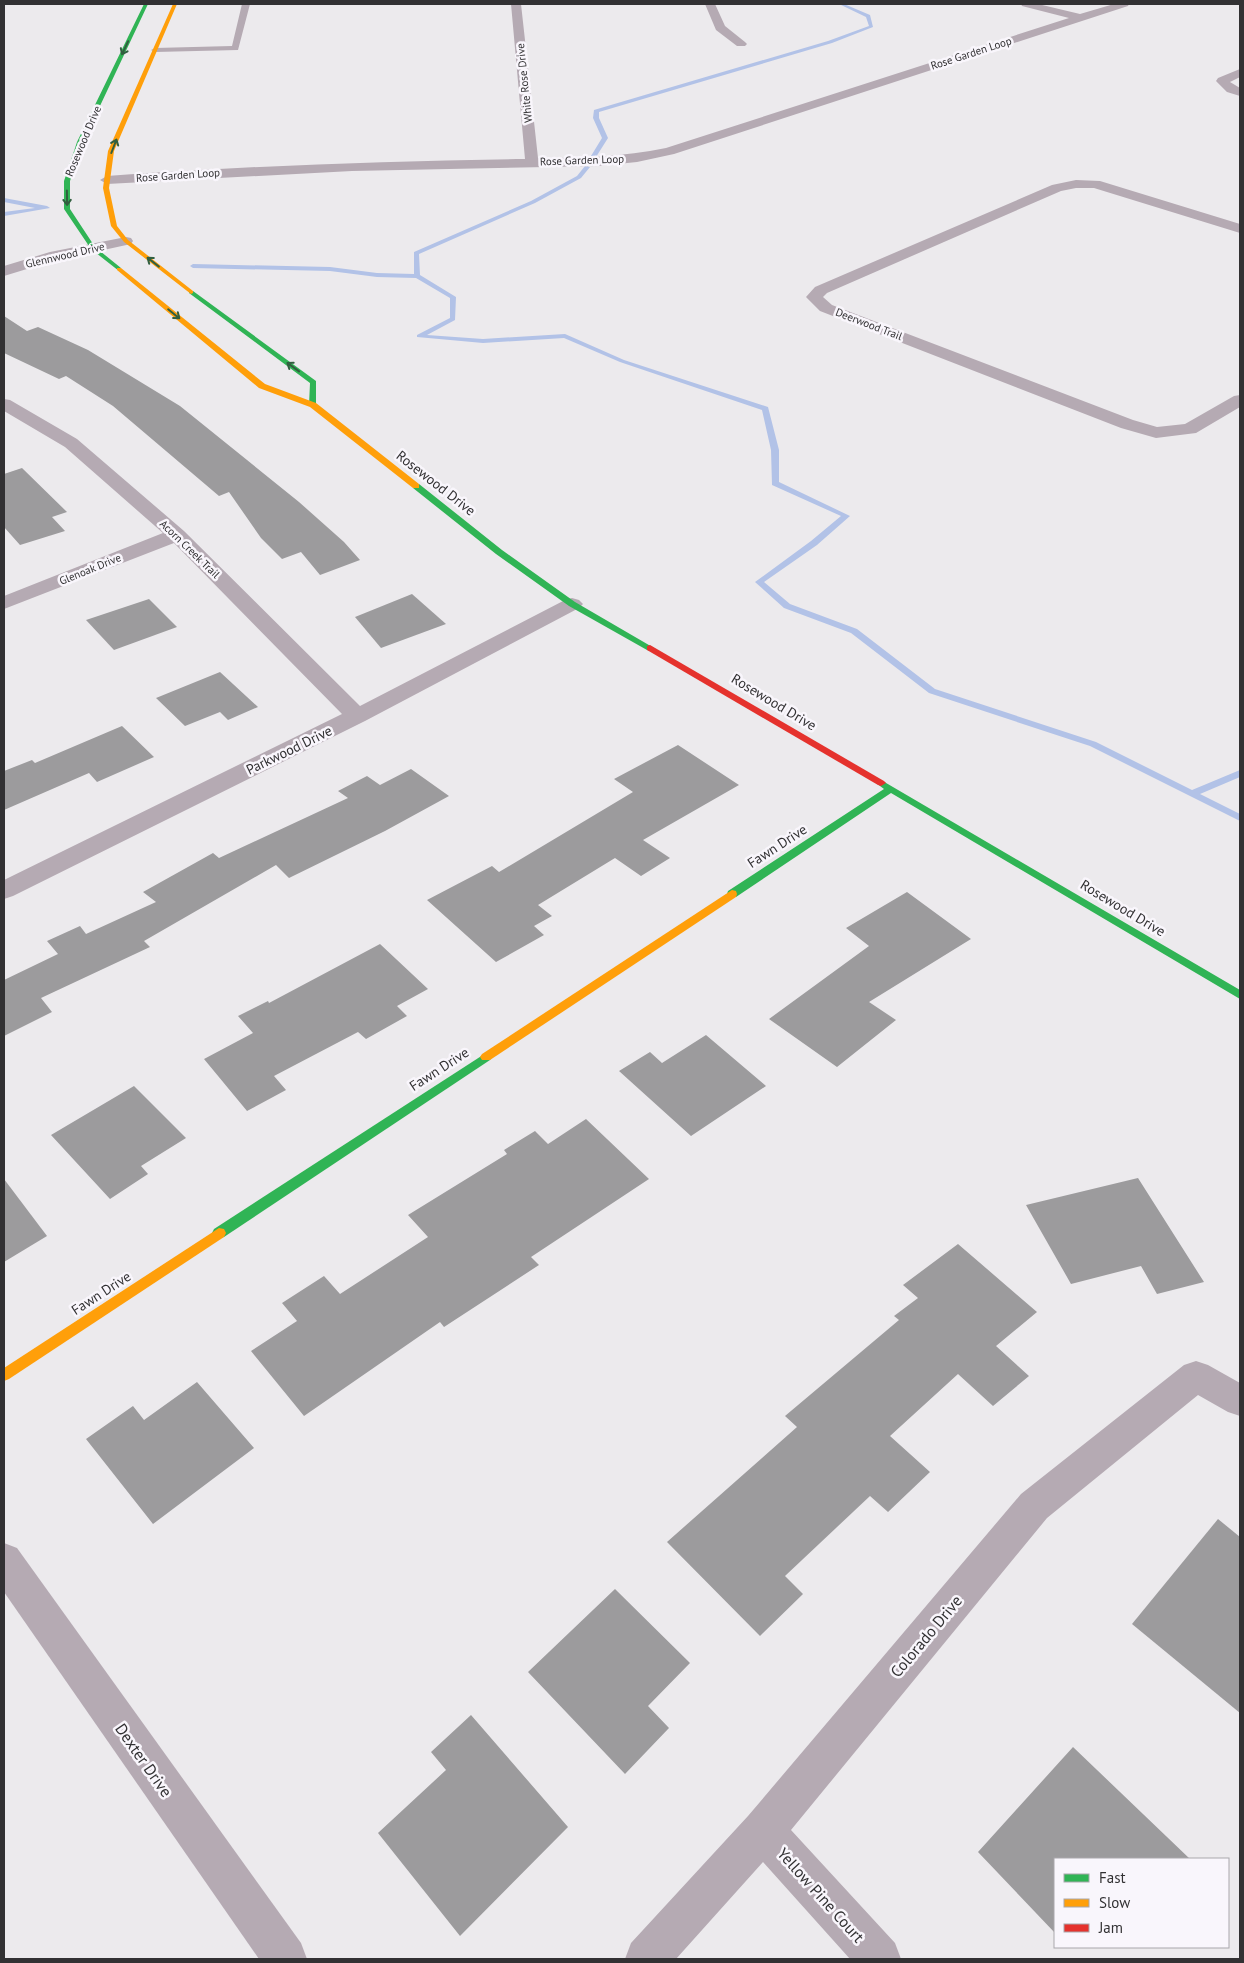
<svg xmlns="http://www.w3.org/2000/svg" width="1244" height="1963" viewBox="0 0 1244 1963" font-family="'PT Sans',sans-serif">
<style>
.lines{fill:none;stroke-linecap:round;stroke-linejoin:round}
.stream{fill:#b2c2e7;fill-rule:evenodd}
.building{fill:#9c9b9d}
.lane{fill:#b5aab3;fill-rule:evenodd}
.street{fill:#b5aab3;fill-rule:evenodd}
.fast{fill:#30b455;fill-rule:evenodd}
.slow{fill:#ff9f0a;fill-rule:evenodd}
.jam{fill:#e5322d;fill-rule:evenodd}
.oneway{stroke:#315f3f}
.labels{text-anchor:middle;stroke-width:5;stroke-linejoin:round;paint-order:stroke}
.far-street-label{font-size:11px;fill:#323133;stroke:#f9f6fc}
.street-label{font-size:14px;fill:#323133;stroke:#f9f6fc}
.near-street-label{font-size:16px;fill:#323133;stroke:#f9f6fc}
</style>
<rect width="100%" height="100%" fill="#eceaed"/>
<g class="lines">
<g class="stream">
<polygon points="839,4 844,4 870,15 873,27 832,43 599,112 599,118 608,138 596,157 591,156 602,138 593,118 594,110 828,41 869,26 866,17"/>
<polygon points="585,166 590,167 581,178 535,203 419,254 420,275 456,297 455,320 427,335 483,339 565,334 624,360 768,407 779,450 779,482 850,516 817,545 764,582 790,604 857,629 935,689 1096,742 1192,790 1240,770 1240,777 1200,794 1240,814 1240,821 1090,746 929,693 851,633 784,608 755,582 811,541 841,516 772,485 771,450 762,410 620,362 564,338 483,343 417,337 417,335 450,318 450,298 416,278 377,277 330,271 193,268 190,266 193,264 330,267 377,273 414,274 414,252 531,201 577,176"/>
<polygon points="4,198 47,206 50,208 4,216 4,212 35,208 4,202"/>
</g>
</g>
<g class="building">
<polygon points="4,316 27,331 38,327 88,350 180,406 299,502 344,542 360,560 320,575 301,552 282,559 261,538 229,492 219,496 113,406 66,376 59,379 4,353"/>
<polygon points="22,468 67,512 52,517 65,531 20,545 4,527 4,474"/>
<polygon points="412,594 446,624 381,648 355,617"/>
<polygon points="149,599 177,627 114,650 86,620"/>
<polygon points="220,672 258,707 228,720 220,712 185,726 156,698"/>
<polygon points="122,726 154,757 97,782 89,773 4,810 4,771 32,760 35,763"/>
<polygon points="678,745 739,785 643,840 670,858 641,876 615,858 538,905 552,916 534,926 544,935 496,962 427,900 492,866 499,872 633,792 614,779"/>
<polygon points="411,769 449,796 385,831 289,878 276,865 144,941 150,947 41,998 52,1012 4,1036 4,980 58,954 47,941 80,926 86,934 156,902 143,892 213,853 219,858 348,798 338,791 367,776 380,785"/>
<polygon points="907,892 971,939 869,1002 896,1020 837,1067 769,1019 869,946 846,928"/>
<polygon points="380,944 428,989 397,1006 407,1016 366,1039 358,1032 274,1076 286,1090 247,1111 204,1059 253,1033 238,1016 268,1001 269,1003"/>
<polygon points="706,1035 766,1086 691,1136 619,1071 650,1052 662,1063"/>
<polygon points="134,1086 186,1138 141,1166 148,1174 110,1199 51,1135"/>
<polygon points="586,1119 649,1179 531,1257 539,1265 444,1327 440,1322 304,1416 251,1351 297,1321 282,1303 324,1276 340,1294 428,1237 408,1215 507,1154 504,1150 535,1131 548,1144"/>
<polygon points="1138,1178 1204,1282 1157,1294 1141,1266 1071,1284 1026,1205"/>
<polygon points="4,1179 47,1236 4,1262"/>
<polygon points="958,1244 1037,1312 996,1346 1029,1376 993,1406 958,1374 890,1436 930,1472 888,1512 870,1496 785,1576 803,1594 760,1636 667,1542 797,1427 785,1416 899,1320 894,1316 918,1298 903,1285"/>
<polygon points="197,1382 254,1448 153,1524 86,1439 133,1406 144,1420"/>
<polygon points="1218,1519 1240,1537 1240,1713 1132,1624"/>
<polygon points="615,1589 690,1663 648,1706 669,1728 625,1774 528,1672"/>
<polygon points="471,1715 568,1827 460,1936 378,1833 446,1770 431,1752"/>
<polygon points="1073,1747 1190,1859 1055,1859 1055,1933 978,1852"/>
</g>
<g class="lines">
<polygon class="lane" points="242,4 250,4 238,50 155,52 151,50 155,48 232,46"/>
<g class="street">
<path d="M511 4H521L538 158C582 158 623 157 666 148L1069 18 1022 6 1021 4H1038L1080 14 1114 4H1129L1128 6 674 154 637 162 598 166 352 171 107 184 100 180 107 176C246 166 385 161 525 159Z"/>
<polygon points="705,4 715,4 725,26 745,42 747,44 745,46 737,46 716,30"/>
<polygon points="1240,69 1240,77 1230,82 1240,88 1240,96 1227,92 1216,81 1218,78"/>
<polygon points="1076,180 1100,181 1240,224 1240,233 1094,188 1076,188 1061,191 827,293 823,297 832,305 1133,420 1157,427 1185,424 1234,396 1240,395 1240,407 1196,433 1156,438 1121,428 820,311 806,297 815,287 1052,185"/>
<polygon points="126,237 131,238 133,241 131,244 53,261 4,276 4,266 50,252"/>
<polygon points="4,399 10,400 77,439 184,531 360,706 565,600 572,598 579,600 583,604 579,608 365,721 13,896 4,899 4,880 342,714 174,543 4,609 4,596 163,533 65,447 4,411"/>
<polygon points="1196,1361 1208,1365 1240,1383 1240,1416 1228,1412 1198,1395 1047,1518 791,1830 895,1943 901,1959 850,1959 763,1862 676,1959 625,1959 631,1943 748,1816 1021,1494 1184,1365"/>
<polygon points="4,1543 17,1548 301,1943 307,1959 259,1959 4,1592"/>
</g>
<g class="fast">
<polygon points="144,4 148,4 83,142 70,181 70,209 95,247 121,268 121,270 119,271 91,249 64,209 64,181 77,142"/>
<polygon points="189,291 193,291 316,381 316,407 309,405 310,383 189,293"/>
<polygon points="413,484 419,484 502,550 575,602 654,648 650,651 647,650 569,606 496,554 413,488"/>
<polygon points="881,780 1240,990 1240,999 891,793 736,897 728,897 727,894 728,891 884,789 876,783"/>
<polygon points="486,1053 490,1054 492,1057 490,1060 224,1237 219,1238 214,1237 212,1233 214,1229"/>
</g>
<g class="slow">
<polygon points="173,4 177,4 114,151 109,188 117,226 128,240 193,291 193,293 191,294 124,242 111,226 103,188 108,151"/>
<polygon points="117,268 121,268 265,384 316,403 419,484 419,488 413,488 310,407 259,388 117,270"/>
<polygon points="732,890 736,891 737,894 736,897 490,1060 482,1060 480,1057 482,1054"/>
<polygon points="219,1228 224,1229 226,1233 224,1237 9,1379 4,1381 4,1368"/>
</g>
<polygon class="jam" points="650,645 884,781 886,783 881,786 878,785 647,650 647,646"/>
</g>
<defs><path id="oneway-shaft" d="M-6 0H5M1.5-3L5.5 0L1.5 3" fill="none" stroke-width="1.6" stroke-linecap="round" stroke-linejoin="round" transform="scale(1.25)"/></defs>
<g class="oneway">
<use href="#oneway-shaft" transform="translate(125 48) rotate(115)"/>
<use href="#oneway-shaft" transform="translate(114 146) rotate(-69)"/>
<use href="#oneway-shaft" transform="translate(67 198) rotate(89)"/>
<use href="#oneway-shaft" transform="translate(153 262) rotate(-142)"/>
<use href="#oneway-shaft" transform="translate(174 314) rotate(39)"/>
<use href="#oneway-shaft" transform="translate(293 367) rotate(-144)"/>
</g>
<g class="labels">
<g class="far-street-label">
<text transform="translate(971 53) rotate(-18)" y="4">Rose Garden Loop</text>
<text transform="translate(524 83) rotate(-96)" y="4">White Rose Drive</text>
<text transform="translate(83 141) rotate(-67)" y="4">Rosewood Drive</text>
<text transform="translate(582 160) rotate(-2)" y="4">Rose Garden Loop</text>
<text transform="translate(178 175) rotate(-4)" y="4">Rose Garden Loop</text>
<text transform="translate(65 255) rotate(-13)" y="4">Glennwood Drive</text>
<text transform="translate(869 324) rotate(21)" y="4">Deerwood Trail</text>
<text transform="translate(190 549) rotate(44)" y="4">Acorn Creek Trail</text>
<text transform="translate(90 569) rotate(-22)" y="4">Glenoak Drive</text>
</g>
<g class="street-label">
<text transform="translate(436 483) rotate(38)" y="5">Rosewood Drive</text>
<text transform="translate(774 702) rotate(31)" y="5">Rosewood Drive</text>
<text transform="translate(289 750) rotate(-26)" y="5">Parkwood Drive</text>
<text transform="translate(777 846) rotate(-33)" y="5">Fawn Drive</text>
<text transform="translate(1123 908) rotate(31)" y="5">Rosewood Drive</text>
<text transform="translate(439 1069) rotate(-33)" y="5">Fawn Drive</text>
<text transform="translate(101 1293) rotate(-33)" y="5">Fawn Drive</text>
</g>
<g class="near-street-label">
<text transform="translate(926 1636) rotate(-50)" y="6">Colorado Drive</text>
<text transform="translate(144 1760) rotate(55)" y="6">Dexter Drive</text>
<text transform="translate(821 1895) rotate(48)" y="6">Yellow Pine Court</text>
</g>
</g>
<rect width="1244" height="1963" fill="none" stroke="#323133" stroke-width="10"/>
<rect x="1054" y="1858" width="175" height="90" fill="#f9f6fc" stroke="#a9a7ac"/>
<rect x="1064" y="1874" width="25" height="8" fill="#30b455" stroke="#a9a7ac"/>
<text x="1099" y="1883" font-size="15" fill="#323133">Fast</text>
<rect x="1064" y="1899" width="25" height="8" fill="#ff9f0a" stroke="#a9a7ac"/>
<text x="1099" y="1908" font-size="15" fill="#323133">Slow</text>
<rect x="1064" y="1924" width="25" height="8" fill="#e5322d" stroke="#a9a7ac"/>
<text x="1099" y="1933" font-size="15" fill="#323133">Jam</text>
</svg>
